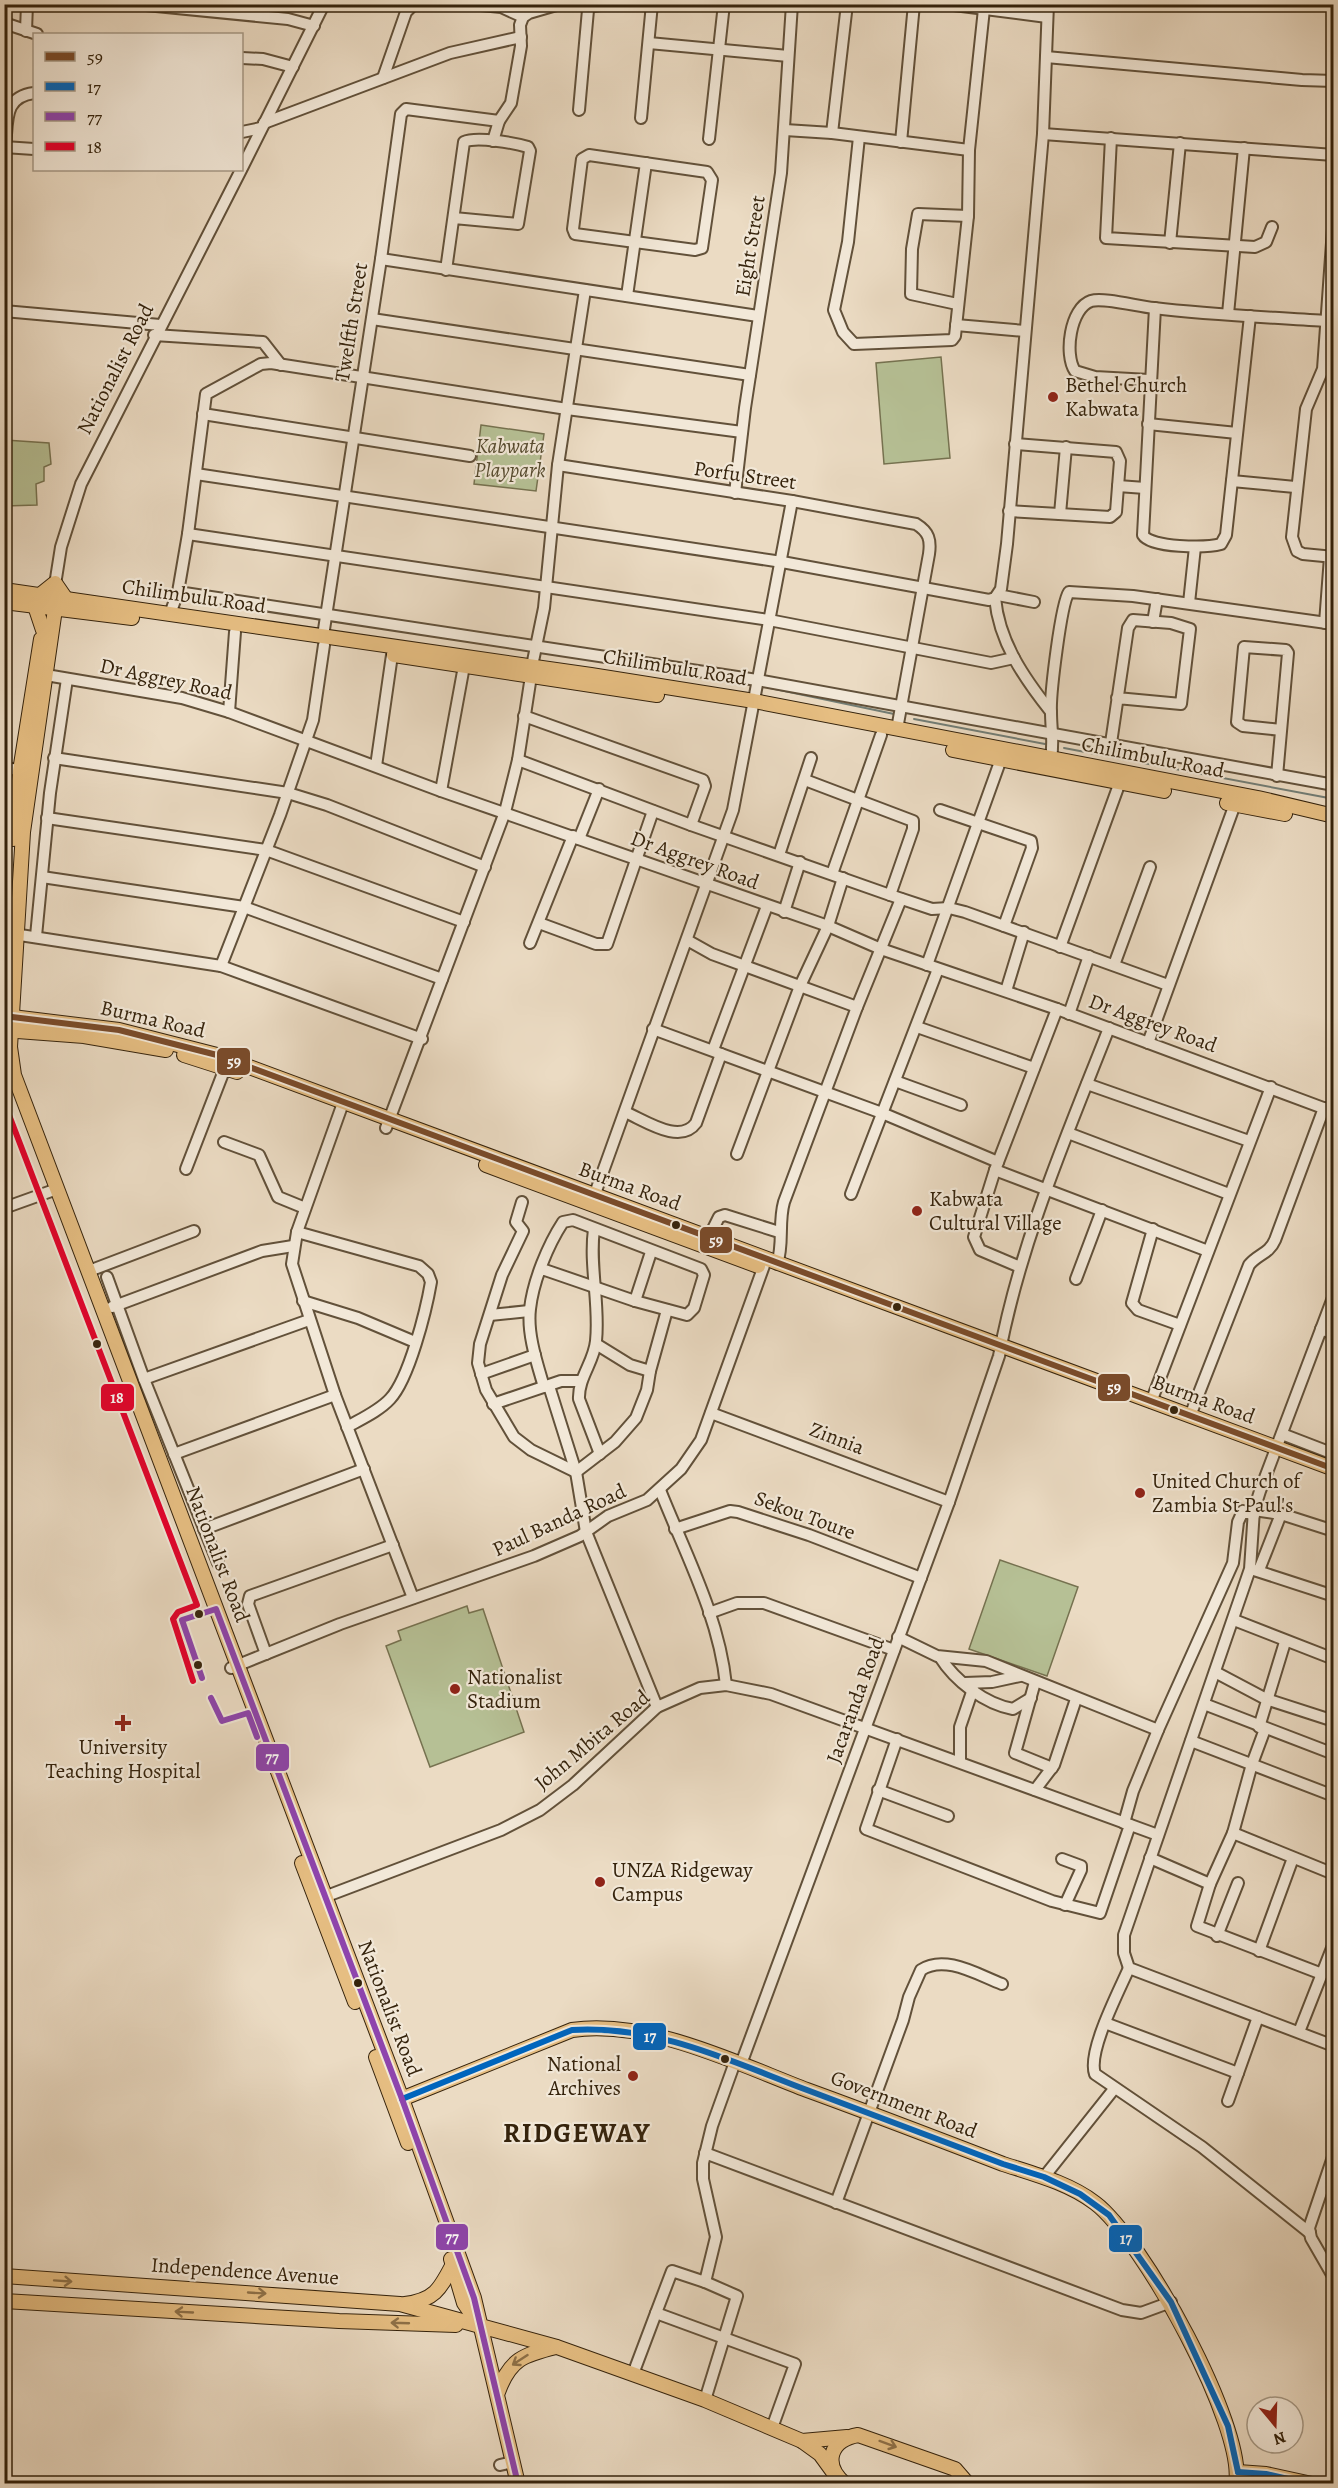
<svg xmlns="http://www.w3.org/2000/svg" width="1338" height="2488" viewBox="0 0 1338 2488" font-family="Alegreya,serif">
<style>
.green{fill:#b6c095;stroke:#767250;stroke-width:1.5}
.lines{fill:none;stroke-linecap:round;stroke-linejoin:round}
.stream{stroke:#727d75;stroke-width:2}
.minor-casing{stroke:#62513a;stroke-width:14}
.major-casing{stroke:#35230c;stroke-width:16}
.minor{stroke:#f2e8d8;stroke-width:10}
.major{stroke:#e6be82;stroke-width:14}
.bus-1-casing{stroke:#f2e8d8;stroke-width:10}
.bus-2-casing{stroke:#f2e8d8;stroke-width:10}
.bus-3-casing{stroke:#f2e8d8;stroke-width:10}
.bus-4-casing{stroke:#f2e8d8;stroke-width:10}
.bus-1{stroke:#7a4b2a;stroke-width:6}
.bus-2{stroke:#0065bd;stroke-width:6}
.bus-3{stroke:#8e44ad;stroke-width:6}
.bus-4{stroke:#e4002b;stroke-width:6}
.oneway{stroke:#8e7047}
.poi-dot{fill:#8f2418;stroke:#f2e8d8;stroke-width:2}
.bus-dot{fill:#35230c;stroke:#f2e8d8;stroke-width:2}
.labels{text-anchor:middle;stroke-width:4.5;stroke-linejoin:round;paint-order:stroke}
.street-label{font-size:21px;fill:#35230c;stroke:#f2e8d8}
.poi-label{font-size:21px;fill:#35230c;stroke:#f2e8d8;text-anchor:start}
.park-label{font-size:21px;font-style:italic;fill:#554a2e;stroke:#f2e8d8}
.district-label{font-size:27px;font-weight:bold;letter-spacing:1.5px;fill:#35230c;stroke:#f2e8d8}
.line-badge{stroke:#f2e8d8;stroke-width:2}
.badge-label{font-size:16px;text-anchor:middle;font-weight:bold;fill:#fff}
</style>
<rect width="100%" height="100%" fill="#ebdbc3"/>
<filter id="stains"><feTurbulence type="fractalNoise" baseFrequency=".00333" numOctaves="4"/><feColorMatrix values="0 0 0 0 .2 0 0 0 0 .09 0 0 0 0 .02 0 0 0 .5 -.17"/></filter>
<radialGradient id="worn" r=".72"><stop offset=".6" stop-color="#630" stop-opacity="0"/><stop offset="1" stop-color="#630" stop-opacity=".3"/></radialGradient>
<g class="green">
<polygon points="941,357 950,458 884,464 876,363"/>
<polygon points="481,425 544,434 536,491 474,484"/>
<polygon points="5,440 49,443 51,464 44,467 44,481 36,484 37,505 5,506"/>
<polygon points="1000,1560 1078,1587 1047,1676 969,1649"/>
<polygon points="467,1606 469,1613 483,1609 524,1732 430,1767 386,1646 401,1640 398,1631"/>
</g>
<g class="lines">
<g class="stream">
<polyline points="770,688 894,714"/>
<polyline points="914,719 1045,744"/>
<polyline points="1064,748 1334,799"/>
</g>
<defs>
<g id="minor">
<polyline points="136,4 288,19 314,26"/>
<polyline points="471,4 501,7 523,17"/>
<polyline points="946,4 1047,17"/>
<polyline points="4,23 37,34"/>
<polyline points="26,31 27,4"/>
<polyline points="649,43 788,56"/>
<polyline points="1046,57 1302,80 1334,81"/>
<polyline points="242,58 263,59 293,67"/>
<polyline points="383,78 406,12 414,4"/>
<polyline points="579,110 588,10 592,6 609,4"/>
<polyline points="641,118 652,4"/>
<polyline points="264,123 450,53 521,37"/>
<polyline points="785,130 832,133 969,150"/>
<polyline points="242,132 261,128"/>
<polyline points="832,133 847,4"/>
<polyline points="1043,134 1334,155"/>
<polyline points="859,137 848,242 834,310 843,332 854,344 952,340 955,336 968,216 969,150 984,9"/>
<polyline points="1111,138 1106,238 1255,247 1266,242 1272,227"/>
<polyline points="709,139 724,4"/>
<polyline points="493,141 499,121 511,103 521,46 520,25 523,17 529,13 560,4"/>
<polyline points="901,142 914,4"/>
<polyline points="4,147 34,149"/>
<path d="M5 147C8 121 3 97 34 93"/>
<polygon points="589,155 707,172 712,180 702,248 695,250 575,234 573,229 582,159"/>
<polyline points="242,168 324,4"/>
<polyline points="1334,215 1323,369 1306,409 1292,537 1297,551 1303,554 1334,557"/>
<polyline points="1170,243 1180,143"/>
<polyline points="381,259 758,316"/>
<path d="M446 270 464 142C476 136 515 143 528 147L530 151 518 224 454 218"/>
<polyline points="627,296 646,163"/>
<polyline points="957,304 911,294 912,249 918,214 968,216"/>
<path d="M1155 308 1143 535C1151 548 1206 548 1221 544L1226 535 1250 316"/>
<polyline points="4,311 160,325"/>
<polyline points="1228,314 1244,148"/>
<polyline points="372,319 750,375"/>
<polyline points="956,325 1025,331"/>
<polyline points="154,335 263,342 281,365"/>
<path d="M1149 380 1095 377 1075 371C1064 355 1070 308 1091 301 1104 297 1139 307 1154 308 1211 315 1268 317 1324 321"/>
<polyline points="203,414 470,456"/>
<polyline points="1148,424 1237,433"/>
<path d="M558 465 792 501 916 524C929 532 931 540 929 554L897 729"/>
<polyline points="196,474 782,562 989,600 995,598 1001,589 1007,544 1043,134 1048,4"/>
<polyline points="1232,481 1295,487"/>
<polyline points="1118,486 1145,488"/>
<polyline points="735,493 745,408 781,173 792,4"/>
<polyline points="1009,511 1110,517 1116,512 1120,461 1116,452 1015,444"/>
<polyline points="1060,514 1066,447"/>
<polyline points="188,534 769,620 991,663 1014,658"/>
<polyline points="54,591 61,547 81,484 241,170"/>
<polyline points="178,592 757,680 1334,785"/>
<polyline points="998,595 1034,602"/>
<path d="M995 598C999 642 1024 678 1051 712"/>
<polyline points="1189,603 1195,547"/>
<polyline points="170,614 178,592 188,534 206,394 261,364 271,363 567,409 742,432"/>
<polyline points="1153,622 1157,599"/>
<polyline points="1325,623 1330,557"/>
<polyline points="323,636 381,259 401,114 406,109 499,121"/>
<polyline points="532,666 544,608 558,465 585,290"/>
<polyline points="40,674 182,698 229,712 441,791 828,926 881,949 1057,1009 1334,1112"/>
<polyline points="229,712 235,632"/>
<polyline points="524,716 703,780 705,786 691,825"/>
<polyline points="1111,743 1128,628 1133,620 1171,623 1190,629 1181,704 1117,698"/>
<polyline points="54,758 288,793 327,805 485,867"/>
<path d="M1051 758C1054 741 1051 729 1051 712 1050 695 1061 603 1069 592L1133 596 1334 624"/>
<polyline points="518,760 691,825 890,895 932,909 949,908 965,912 1168,985"/>
<polyline points="376,766 392,655"/>
<polyline points="4,768 27,771"/>
<polyline points="1277,776 1288,653 1286,650 1244,647 1237,722 1243,726 1281,730"/>
<polyline points="805,780 913,821 913,829 890,895"/>
<polyline points="441,791 464,666"/>
<polyline points="940,810 1031,841 1032,848 1004,926"/>
<polyline points="47,818 266,850 464,922"/>
<polyline points="579,839 599,789"/>
<polyline points="779,855 811,758"/>
<polyline points="832,874 881,735"/>
<polyline points="42,877 244,907 442,979"/>
<polyline points="784,912 800,862"/>
<polyline points="539,923 596,944 607,944 653,811"/>
<polyline points="4,925 16,926"/>
<polyline points="7,933 221,966 422,1039"/>
<polyline points="36,936 50,793 67,679"/>
<polyline points="687,940 712,954 857,1007"/>
<polyline points="530,943 573,836"/>
<polyline points="1060,947 1120,782"/>
<polyline points="927,965 1001,759"/>
<polyline points="1114,965 1150,867"/>
<polyline points="221,966 280,815 313,720 324,645"/>
<polyline points="1006,991 1024,932"/>
<polyline points="1069,1014 1089,956"/>
<polyline points="917,1027 1034,1068"/>
<polyline points="653,1029 882,1113 998,1162"/>
<polyline points="1148,1043 1235,804"/>
<polyline points="713,1050 767,906"/>
<polyline points="895,1081 961,1105"/>
<polyline points="1087,1084 1249,1141"/>
<polyline points="343,1103 297,1232 292,1264 335,1395 413,1598"/>
<path d="M625 1112C646 1121 680 1145 696 1123L721 1054"/>
<polyline points="386,1128 505,812 518,760 531,676"/>
<polyline points="1068,1133 1229,1194"/>
<polyline points="224,1142 259,1155 278,1197 305,1208"/>
<polyline points="737,1154 800,986 828,926 843,878"/>
<polyline points="186,1169 225,1068"/>
<polyline points="995,1170 1208,1251"/>
<polyline points="851,1194 938,969"/>
<polyline points="522,1202 516,1222 523,1231 502,1275 480,1344 478,1363 486,1390 514,1437 531,1450 576,1472"/>
<polyline points="592,1202 733,810 792,501"/>
<polyline points="4,1208 57,1189"/>
<path d="M594 1229C589 1266 600 1304 596 1341 594 1362 578 1378 579 1399L600 1454"/>
<polyline points="1153,1229 1132,1303 1138,1310 1180,1325"/>
<path d="M297 1232 419 1266 428 1274 431 1282C426 1311 409 1379 390 1399 379 1411 361 1419 347 1427"/>
<polyline points="709,1237 719,1217 725,1215 779,1232"/>
<path d="M777 1264C784 1244 778 1223 784 1202L857 1007 901 899"/>
<polyline points="1020,1267 980,1250 974,1237 995,1170 1057,1009"/>
<path d="M542 1269 635 1301 687 1315 694 1308 704 1275 701 1269 573 1220 563 1222C548 1245 533 1281 530 1309 527 1334 537 1363 544 1387"/>
<polyline points="89,1271 194,1231"/>
<polyline points="107,1277 144,1379 218,1563"/>
<polyline points="1076,1279 1102,1210"/>
<polyline points="1334,1295 1260,1491 1254,1510 1250,1569 1124,1935 1124,1953 1129,1968 1334,2046"/>
<polyline points="303,1301 358,1318 415,1342"/>
<polyline points="635,1301 651,1252"/>
<polyline points="112,1307 262,1251 293,1246"/>
<polyline points="490,1315 529,1311"/>
<polyline points="1321,1329 1334,1334"/>
<polyline points="596,1344 630,1365 650,1371"/>
<polyline points="481,1374 535,1355"/>
<polyline points="144,1379 309,1320"/>
<polyline points="549,1386 576,1472 586,1532 657,1707"/>
<polyline points="1151,1402 1271,1087"/>
<polyline points="493,1404 561,1381 581,1381"/>
<polyline points="711,1413 949,1502"/>
<path d="M1190 1416 1249 1265C1258 1254 1269 1254 1275 1240L1324 1108"/>
<polyline points="1282,1434 1334,1454"/>
<polyline points="174,1454 335,1395"/>
<polyline points="576,1472 615,1442 636,1418 647,1390 650,1371 667,1310"/>
<path d="M660 1490C685 1553 719 1616 726 1685"/>
<polyline points="1254,1510 1281,1514"/>
<polyline points="204,1529 364,1469"/>
<polyline points="675,1529 730,1511 738,1512 809,1535 921,1578"/>
<polyline points="1254,1570 1334,1596"/>
<polyline points="1259,1570 1281,1514 1334,1531"/>
<polyline points="709,1613 737,1603 764,1603 894,1650"/>
<polyline points="1234,1620 1334,1659"/>
<polyline points="898,1637 937,1656 986,1661 1158,1730 1233,1563 1238,1522 1243,1511 1254,1515"/>
<polyline points="266,1654 248,1604 250,1596 393,1545"/>
<path d="M940 1657C955 1681 985 1704 1013 1709L1031 1698"/>
<polyline points="231,1668 340,1624 534,1556 580,1536 608,1516 647,1500 681,1469 701,1440 766,1260"/>
<polyline points="1215,1672 1266,1699 1334,1721"/>
<polyline points="1035,1682 1015,1753 1052,1768"/>
<polyline points="965,1683 992,1682 1020,1676"/>
<polyline points="1204,1704 1334,1754"/>
<polyline points="1259,1727 1285,1642"/>
<polyline points="1265,1729 1252,1764 1233,1833 1210,1884 1197,1926 1322,1974"/>
<polyline points="897,1739 866,1829 1052,1901 1100,1913 1130,1825"/>
<polyline points="1191,1741 1334,1796"/>
<polyline points="960,1762 960,1727 973,1689"/>
<polyline points="878,1790 948,1816"/>
<polyline points="1035,1790 1054,1765 1076,1699"/>
<polyline points="1124,1823 1133,1791 1158,1730"/>
<polyline points="1233,1833 1334,1874"/>
<polyline points="1150,1858 1210,1884"/>
<polyline points="1062,1859 1081,1866 1081,1870 1065,1905"/>
<polyline points="319,1899 501,1830 540,1810 573,1785 657,1707 700,1688 726,1685 771,1694 1158,1835"/>
<polyline points="1217,1936 1238,1883"/>
<polyline points="1259,1951 1293,1858"/>
<path d="M1129 1968C1119 1991 1087 2052 1095 2074L1202 2147 1310 2233"/>
<polyline points="1105,2023 1238,2073"/>
<polyline points="1299,2032 1334,1943"/>
<path d="M741 2064 949 1502 999 1356C1020 1243 1067 1135 1109 1028"/>
<polyline points="1228,2101 1258,2017"/>
<polyline points="705,2153 1122,2310 1141,2313 1171,2302"/>
<polyline points="1334,2154 1309,2228 1311,2238 1334,2278"/>
<polyline points="1044,2177 1114,2089"/>
<path d="M836 2203 903 2020 909 1997 921 1970C945 1954 978 1975 1002 1984"/>
<polyline points="705,2282 737,2296 705,2400"/>
<polyline points="656,2313 672,2271 705,2282 716,2237 703,2179 703,2163 712,2126 735,2062"/>
<polyline points="633,2374 656,2313 795,2364 772,2428"/>
<polyline points="500,2465 513,2462"/>
</g>
<g id="major">
<polyline points="4,590 591,675 754,701 1258,798 1334,816"/>
<polyline points="40,595 55,583 66,599"/>
<polyline points="53,597 55,609 23,832 10,1047 14,1075 402,2099 474,2298 518,2484"/>
<polyline points="4,602 132,618"/>
<polyline points="35,606 43,630"/>
<polyline points="394,655 657,695"/>
<polyline points="953,750 1164,791"/>
<polyline points="1227,803 1285,814"/>
<polyline points="13,839 20,771 41,639"/>
<polyline points="4,1016 119,1030 217,1055 1334,1469"/>
<polyline points="4,1030 84,1036 166,1050"/>
<polyline points="184,1055 237,1072"/>
<polyline points="486,1165 758,1266"/>
<polyline points="302,1863 355,2002"/>
<polyline points="376,2057 408,2143"/>
<path d="M394 2102 572 2030C648 2019 736 2063 807 2090 873 2114 938 2139 1003 2164 1034 2174 1069 2183 1095 2203 1142 2238 1246 2427 1236 2484"/>
<polyline points="451,2259 464,2303 475,2319"/>
<polyline points="4,2276 400,2304 557,2347 705,2400 802,2441 820,2454 836,2476"/>
<polyline points="4,2301 339,2321 456,2325"/>
<path d="M405 2304C435 2300 440 2289 453 2264"/>
<path d="M498 2392C510 2359 523 2355 556 2347"/>
<polyline points="802,2441 847,2437"/>
<polyline points="1238,2472 1266,2474 1312,2484"/>
<path d="M845 2484C822 2464 830 2440 858 2435L955 2469 968 2484"/>
</g>
</defs>
<use href="#minor" class="minor-casing"/>
<use href="#major" class="major-casing"/>
<use href="#minor" class="minor"/>
<use href="#major" class="major"/>
<defs>
<polyline id="bus-1" points="4,1016 119,1030 217,1055 1334,1469"/>
<g id="bus-2">
<path d="M402 2099 572 2030C657 2025 730 2061 807 2090 873 2115 938 2139 1003 2164L1044 2177 1080 2194 1109 2215 1171 2302 1228 2426 1238 2472"/>
<polyline points="1238,2472 1266,2474 1310,2484"/>
</g>
<g id="bus-3">
<polyline points="202,1678 182,1620 216,1609 402,2099 474,2298 518,2484"/>
<polyline points="211,1698 222,1721 248,1713 257,1737"/>
</g>
<polyline id="bus-4" points="4,1102 197,1605 178,1612 173,1619 193,1681"/>
</defs>
<use href="#bus-1" class="bus-1-casing"/>
<use href="#bus-2" class="bus-2-casing"/>
<use href="#bus-3" class="bus-3-casing"/>
<use href="#bus-4" class="bus-4-casing"/>
<use href="#bus-1" class="bus-1"/>
<use href="#bus-2" class="bus-2"/>
<use href="#bus-3" class="bus-3"/>
<use href="#bus-4" class="bus-4"/>
</g>
<defs><path id="oneway-shaft" d="M-6 0H5M1.5-3L5.5 0L1.5 3" fill="none" stroke-width="1.6" stroke-linecap="round" stroke-linejoin="round" transform="scale(1.5)"/></defs>
<g class="oneway">
<use href="#oneway-shaft" transform="translate(63 2281) rotate(4)"/>
<use href="#oneway-shaft" transform="translate(257 2293) rotate(3)"/>
<use href="#oneway-shaft" transform="translate(184 2312) rotate(-177)"/>
<use href="#oneway-shaft" transform="translate(400 2323) rotate(-178)"/>
<use href="#oneway-shaft" transform="translate(520 2360) rotate(147)"/>
<use href="#oneway-shaft" transform="translate(888 2444) rotate(20)"/>
</g>
<g class="poi-dot">
<circle cx="1053" cy="397" r="6"/>
<circle cx="917" cy="1211" r="6"/>
<circle cx="1140" cy="1493" r="6"/>
<circle cx="455" cy="1689" r="6"/>
<path d="M120 1714h6v6h6v6h-6v6h-6v-6h-6v-6h6z"/>
<circle cx="600" cy="1882" r="6"/>
<circle cx="633" cy="2076" r="6"/>
</g>
<g class="bus-dot">
<circle cx="676" cy="1225" r="5"/>
<circle cx="897" cy="1307" r="5"/>
<circle cx="97" cy="1344" r="5"/>
<circle cx="1174" cy="1410" r="5"/>
<circle cx="199" cy="1614" r="5"/>
<circle cx="198" cy="1665" r="5"/>
<circle cx="358" cy="1983" r="5"/>
<circle cx="725" cy="2059" r="5"/>
</g>
<g class="labels">
<g class="street-label">
<text transform="translate(750 246) rotate(-81)" y="7">Eight Street</text>
<text transform="translate(351 322) rotate(-81)" y="7">Twelfth Street</text>
<text transform="translate(115 369) rotate(-63)" y="7">Nationalist Road</text>
<text transform="translate(745 475) rotate(8)" y="7">Porfu Street</text>
<text transform="translate(194 596) rotate(8)" y="7">Chilimbulu Road</text>
<text transform="translate(675 667) rotate(9)" y="7">Chilimbulu Road</text>
<text transform="translate(166 679) rotate(12)" y="7">Dr Aggrey Road</text>
<text transform="translate(1153 757) rotate(11)" y="7">Chilimbulu Road</text>
<text transform="translate(695 860) rotate(20)" y="7">Dr Aggrey Road</text>
<text transform="translate(153 1019) rotate(13)" y="7">Burma Road</text>
<text transform="translate(1153 1023) rotate(20)" y="7">Dr Aggrey Road</text>
<text transform="translate(630 1186) rotate(20)" y="7">Burma Road</text>
<text transform="translate(1204 1399) rotate(20)" y="7">Burma Road</text>
<text transform="translate(837 1438) rotate(21)" y="7">Zinnia</text>
<text transform="translate(805 1515) rotate(20)" y="7">Sekou Toure</text>
<text transform="translate(559 1520) rotate(-25)" y="7">Paul Banda Road</text>
<text transform="translate(218 1554) rotate(69)" y="7">Nationalist Road</text>
<text transform="translate(855 1700) rotate(-70)" y="7">Jacaranda Road</text>
<text transform="translate(592 1740) rotate(-40)" y="7">John Mbita Road</text>
<text transform="translate(390 2008) rotate(69)" y="7">Nationalist Road</text>
<text transform="translate(904 2104) rotate(21)" y="7">Government Road</text>
<text transform="translate(245 2271) rotate(4)" y="7">Independence Avenue</text>
</g>
<g class="poi-label">
<text x="1065" y="392">Bethel Church<tspan x="1065" dy="24">Kabwata</tspan></text>
<text x="929" y="1206">Kabwata<tspan x="929" dy="24">Cultural Village</tspan></text>
<text x="1152" y="1488">United Church of<tspan x="1152" dy="24">Zambia St Paul's</tspan></text>
<text x="467" y="1684">Nationalist<tspan x="467" dy="24">Stadium</tspan></text>
<text x="123" y="1754" text-anchor="middle">University<tspan x="123" dy="24">Teaching Hospital</tspan></text>
<text x="612" y="1877">UNZA Ridgeway<tspan x="612" dy="24">Campus</tspan></text>
<text x="621" y="2071" text-anchor="end">National<tspan x="621" dy="24">Archives</tspan></text>
</g>
<g class="park-label">
<text x="510" y="453">Kabwata<tspan x="510" dy="24">Playpark</tspan></text>
</g>
<g class="district-label">
<text x="577" y="2142">RIDGEWAY</text>
</g>
</g>
<g class="line-badge">
<rect x="216" y="1047" width="35" height="29" rx="6" fill="#7a4b2a"/>
<rect x="699" y="1226" width="34" height="28" rx="6" fill="#7a4b2a"/>
<rect x="1097" y="1373" width="34" height="29" rx="6" fill="#7a4b2a"/>
<rect x="100" y="1383" width="35" height="29" rx="6" fill="#e4002b"/>
<rect x="255" y="1743" width="35" height="29" rx="6" fill="#8e44ad"/>
<rect x="632" y="2022" width="35" height="29" rx="6" fill="#0065bd"/>
<rect x="435" y="2223" width="34" height="28" rx="6" fill="#8e44ad"/>
<rect x="1108" y="2224" width="35" height="29" rx="6" fill="#0065bd"/>
</g>
<g class="badge-label">
<text x="234" y="1067">59</text>
<text x="716" y="1246">59</text>
<text x="1114" y="1393">59</text>
<text x="117" y="1403">18</text>
<text x="272" y="1763">77</text>
<text x="650" y="2042">17</text>
<text x="452" y="2243">77</text>
<text x="1126" y="2244">17</text>
</g>
<rect width="1338" height="2488" fill="none" stroke="#ebdbc3" stroke-width="24"/>
<rect x="6" y="6" width="1326" height="2476" fill="none" stroke="#35230c" stroke-width="3"/>
<rect x="12" y="12" width="1314" height="2464" fill="none" stroke="#35230c" stroke-width="1.5"/>
<rect x="33" y="33" width="210" height="138" fill="#f2e8d8" stroke="#a69986" stroke-width="1.5"/>
<rect x="45" y="52" width="30" height="9" fill="#7a4b2a" stroke="#a69986" stroke-width="1.5"/>
<text x="87" y="63" font-size="18" fill="#35230c">59</text>
<rect x="45" y="82" width="30" height="9" fill="#0065bd" stroke="#a69986" stroke-width="1.5"/>
<text x="87" y="93" font-size="18" fill="#35230c">17</text>
<rect x="45" y="112" width="30" height="9" fill="#8e44ad" stroke="#a69986" stroke-width="1.5"/>
<text x="87" y="123" font-size="18" fill="#35230c">77</text>
<rect x="45" y="142" width="30" height="9" fill="#e4002b" stroke="#a69986" stroke-width="1.5"/>
<text x="87" y="153" font-size="18" fill="#35230c">18</text>
<g transform="translate(1275 2425) rotate(161)"><circle r="28" fill="#f2e8d8" stroke="#a69986" stroke-width="1.5"/>
<path d="M0-4.5L10 22L0 15L-10 22Z" fill="#8f2418"/>
<text y="-9" font-size="16" font-weight="bold" text-anchor="middle" fill="#35230c">N</text>
</g>
<rect width="100%" height="100%" filter="url(#stains)"/>
<rect width="100%" height="100%" fill="url(#worn)"/>
</svg>
